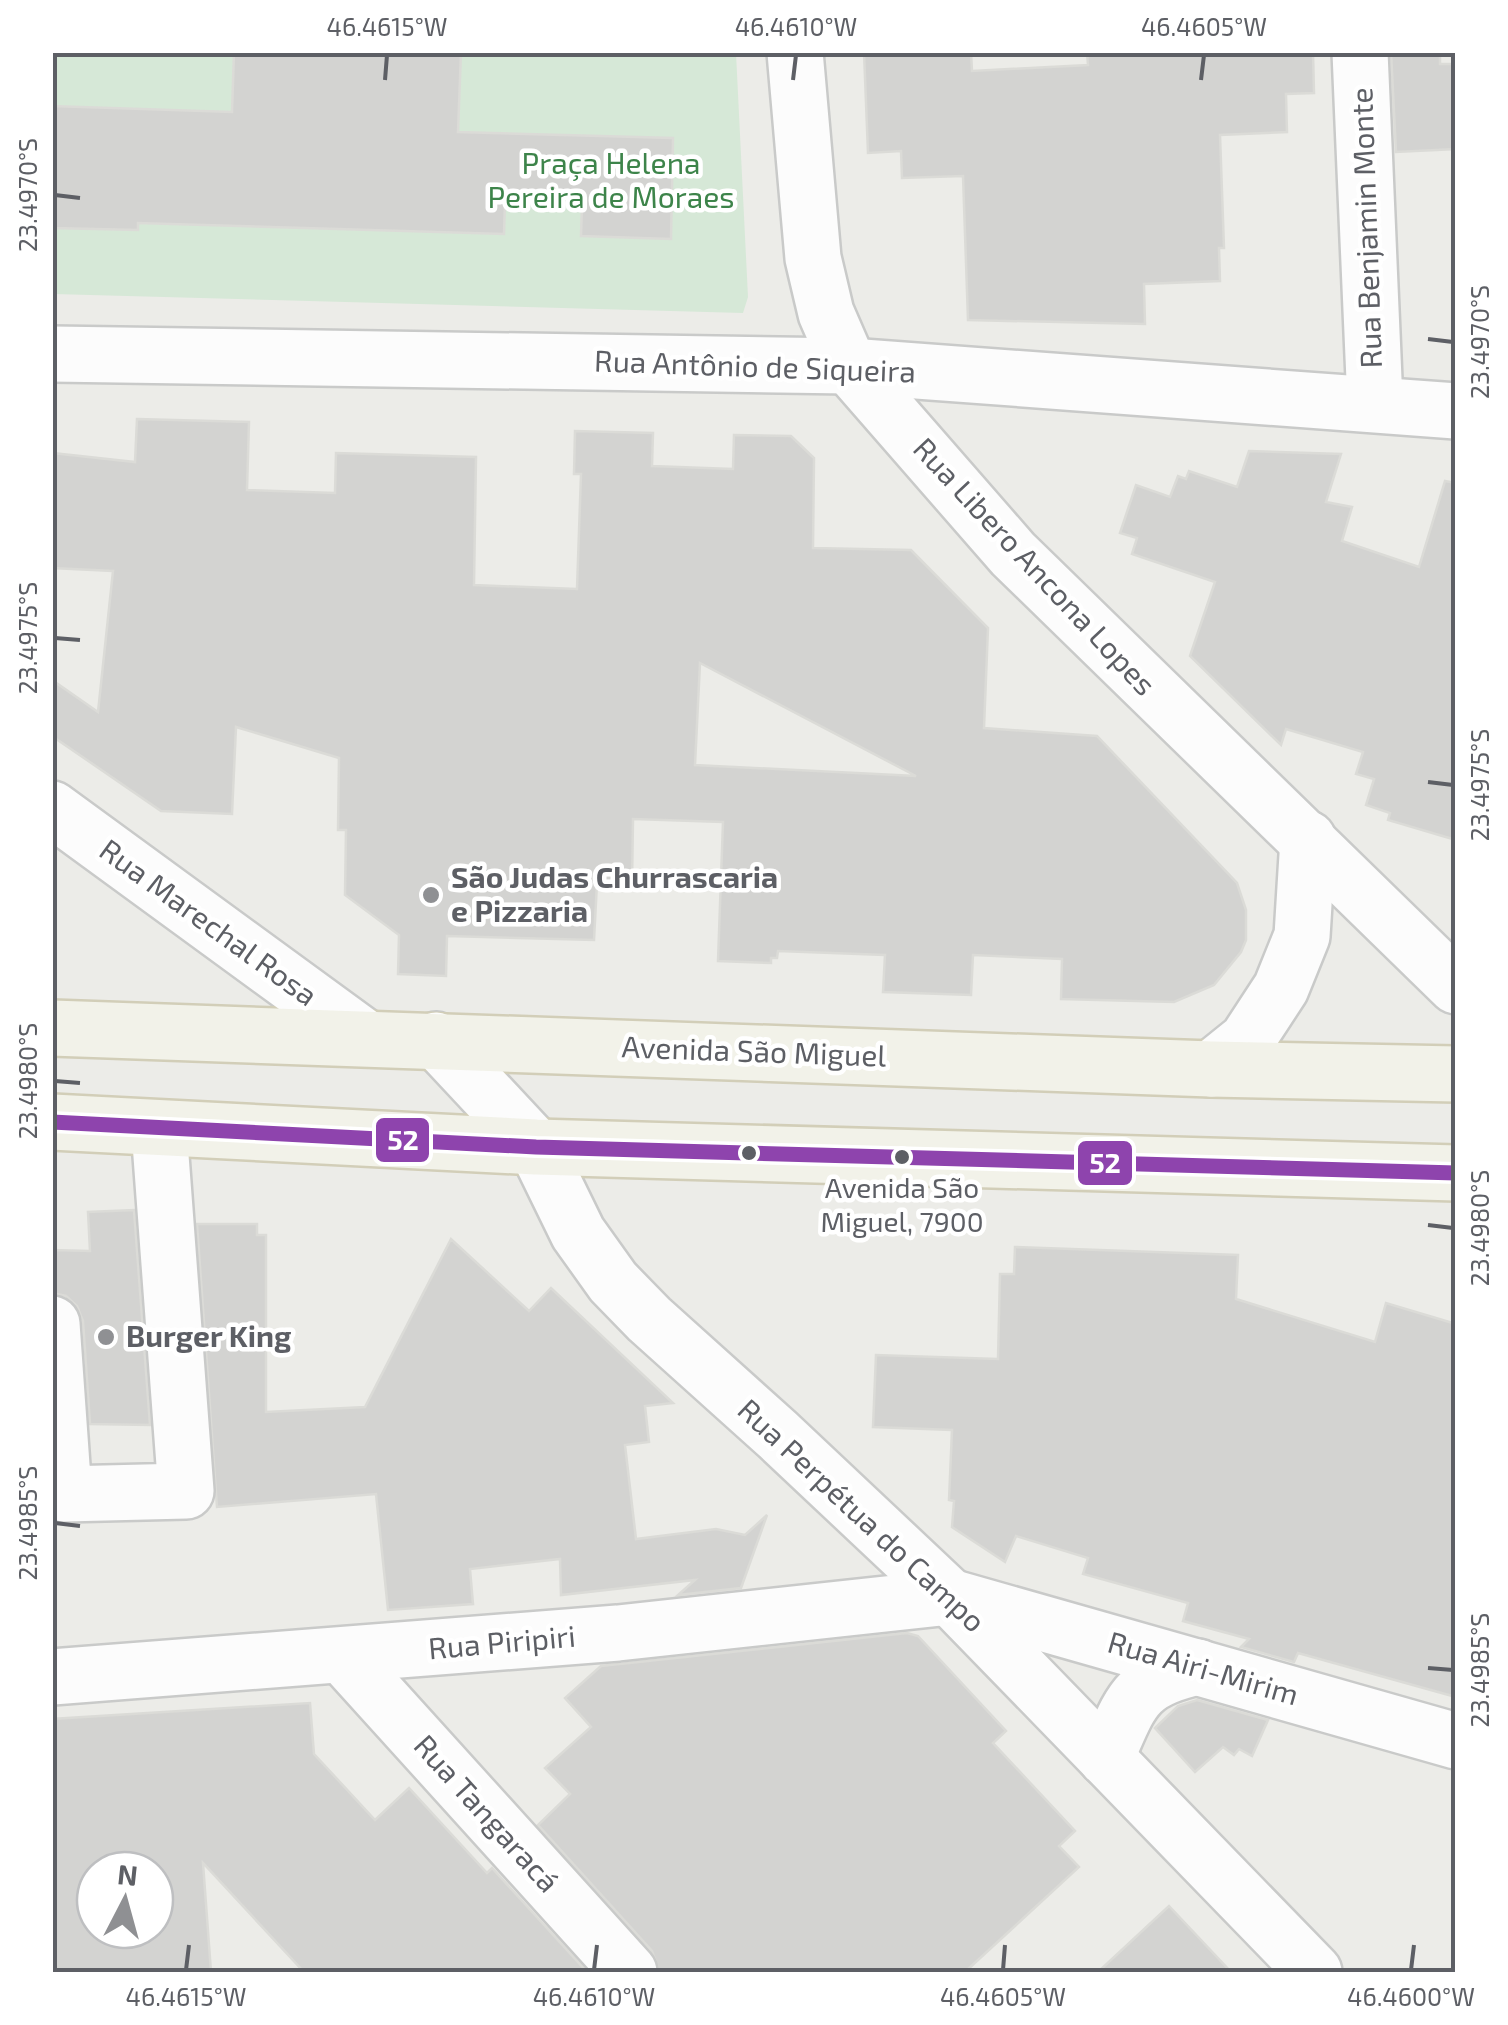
<svg xmlns="http://www.w3.org/2000/svg" width="1508" height="2025" viewBox="0 0 1508 2025" font-family="'Exo 2',sans-serif">
<style>
.green{fill:#d6e8d7}
.building{fill:#d3d3d1;stroke:#dbdbd7;stroke-width:2.5;fill-rule:evenodd}
.lines{fill:none;stroke-linecap:round;stroke-linejoin:round}
.minor-casing{stroke:#c9cac9;stroke-width:60}
.major-casing{stroke:#d2ceb8;stroke-width:60}
.minor{stroke:#fcfcfc;stroke-width:55}
.major{stroke:#f2f2e9;stroke-width:55}
.bus-1-casing{stroke:#fff;stroke-width:22}
.bus-1{stroke:#8e44ad;stroke-width:15}
.ticks{fill:none;stroke:#5d5f65;stroke-width:4}
.poi-dot{fill:#8f9093;stroke:#fff;stroke-width:4}
.bus-dot{fill:#5d5f65;stroke:#fff;stroke-width:4}
.labels{text-anchor:middle;stroke-width:9;stroke-linejoin:round;paint-order:stroke}
.bus-label{font-size:28px;fill:#5d5f65;stroke:#fff}
.park-label{font-size:30px;fill:#3d844a;stroke:#fff}
.street-label{font-size:30px;fill:#5d5f65;stroke:#fff}
.poi-label{font-size:30px;font-weight:bold;fill:#5d5f65;stroke:#fff;text-anchor:start}
.line-badge{stroke:#fff;stroke-width:4}
.badge-label{font-size:28px;text-anchor:middle;font-weight:bold;fill:#fff}
.neatline{fill:none;stroke:#5d5f65;stroke-width:4}
.ticks-label{font-size:25px;text-anchor:middle;fill:#5d5f65}
</style>
<rect width="100%" height="100%" fill="#ecece8"/>
<polygon class="green" points="53,53 736,53 748,297 743,313 53,294"/>
<g class="building">
<polygon points="234,52 461,52 458,132 673,138 671,239 581,236 582,204 505,202 504,234 138,223 138,230 52,228 52,106 232,112"/>
<polygon points="864,52 971,52 972,71 1088,65 1087,52 1313,52 1314,93 1286,94 1287,132 1220,135 1224,248 1219,248 1220,281 1144,284 1145,324 968,320 963,176 902,178 901,151 868,153"/>
<polygon points="1391,52 1440,52 1440,64 1456,64 1456,149 1396,152"/>
<path d="M137 419 249 422 247 490 335 493 336 453 476 457 474 585 577 589 581 474H574L575 431 653 433 652 466 733 469 734 435 791 436 814 458 813 548 911 550 988 628 984 728 1097 736 1237 883 1246 910V940L1241 952 1214 985 1174 1002 1061 999 1062 959 973 955 971 995 883 992 885 955 778 951 777 958H771V963L718 961 723 822 633 819 632 884 597 883 594 940 447 936 446 976 398 974 399 935 345 895 346 830H338L339 758 236 727 232 814 161 811 52 736V680L98 712 113 571 52 568V453L135 462ZM700 663 916 776 695 765Z"/>
<polygon points="1249,451 1341,454 1326,502 1352,507 1342,541 1419,567 1445,481 1456,483 1456,840 1388,820 1390,813 1366,805 1374,779 1356,774 1363,752 1286,729 1281,745 1190,656 1215,582 1132,554 1137,538 1120,533 1136,485 1170,497 1178,476 1186,479 1189,471 1237,487"/>
<polygon points="134,1210 150,1425 90,1424 83,1321 77,1306 66,1296 52,1293 52,1250 90,1251 88,1212"/>
<polygon points="197,1224 257,1224 257,1235 266,1235 266,1412 365,1407 451,1239 529,1311 551,1288 673,1403 645,1406 649,1442 625,1445 636,1539 716,1529 745,1535 767,1515 741,1588 678,1595 695,1580 561,1595 560,1559 470,1569 473,1604 388,1610 376,1494 217,1507"/>
<polygon points="1015,1247 1238,1255 1236,1299 1375,1342 1386,1303 1456,1324 1456,1697 1298,1653 1294,1662 1241,1647 1249,1639 1183,1621 1188,1603 1083,1574 1088,1558 1016,1536 1005,1562 952,1527 954,1501 949,1500 952,1430 873,1427 876,1355 998,1359 1000,1274 1014,1274"/>
<polygon points="907,1633 918,1636 1006,1731 993,1743 1075,1831 1059,1846 1079,1867 965,1972 659,1972 652,1951 538,1825 570,1794 545,1768 591,1727 565,1698 601,1666"/>
<polygon points="1197,1700 1268,1720 1252,1756 1239,1749 1234,1755 1223,1747 1195,1772 1155,1728 1178,1706"/>
<path d="M310 1703 314 1754 375 1820 409 1788 487 1873 492 1868 587 1972H304L203 1863 211 1972H52V1719ZM95 1870H155V1930H95Z"/>
<polygon points="1169,1906 1231,1972 1098,1972"/>
</g>
<g class="lines">
<defs>
<g id="minor">
<polyline points="795,52 813,258 826,313 849,366 1013,554 1456,986"/>
<polyline points="1360,52 1375,403"/>
<polyline points="52,354 849,366 1456,411"/>
<polyline points="52,809 364,1037"/>
<polyline points="436,1040 536,1147 578,1233 613,1282 649,1319 778,1435 950,1597 1314,1972"/>
<polyline points="1211,1069 1247,1040 1281,988 1302,936 1308,839"/>
<polyline points="52,1324 64,1494 186,1491 159,1129"/>
<polyline points="343,1656 629,1972"/>
<polyline points="52,1677 618,1633 950,1597 1456,1741"/>
<path d="M1106 1758C1131 1702 1133 1681 1198 1667"/>
</g>
<g id="major">
<polyline points="52,1028 1211,1069 1456,1074"/>
<polyline points="52,1122 536,1147 1456,1173"/>
</g>
</defs>
<use href="#minor" class="minor-casing"/>
<use href="#major" class="major-casing"/>
<use href="#minor" class="minor"/>
<use href="#major" class="major"/>
<defs>
<polyline id="bus-1" points="52,1122 536,1147 1456,1173"/>
</defs>
<use href="#bus-1" class="bus-1-casing"/>
<use href="#bus-1" class="bus-1"/>
</g>
<path class="ticks" d="M385 80 387 55M793 80 796 55M1201 80 1204 55M55 195 80 198M1428 339 1453 342M55 638 80 640M1428 782 1453 785M55 1081 80 1083M1428 1225 1453 1228M55 1523 80 1526M1428 1668 1453 1670M186 1970 189 1945M594 1970 597 1945M1003 1970 1005 1945M1411 1970 1414 1945"/>
<g class="poi-dot">
<circle cx="431" cy="895" r="10"/>
<circle cx="106" cy="1337" r="10"/>
</g>
<g class="bus-dot">
<circle cx="749" cy="1153" r="9"/>
<circle cx="902" cy="1157" r="9"/>
</g>
<g class="labels">
<g class="bus-label">
<text x="902" y="1198">Avenida São<tspan x="902" dy="34">Miguel, 7900</tspan></text>
</g>
<g class="park-label">
<text x="611" y="174">Praça Helena<tspan x="611" dy="34">Pereira de Moraes</tspan></text>
</g>
<g class="street-label">
<text transform="translate(1367 228) rotate(-92)" y="10">Rua Benjamin Monte</text>
<text transform="translate(755 367) rotate(2)" y="10">Rua Antônio de Siqueira</text>
<text transform="translate(1034 567) rotate(47)" y="10">Rua Libero Ancona Lopes</text>
<text transform="translate(208 923) rotate(36)" y="10">Rua Marechal Rosa</text>
<text transform="translate(754 1052) rotate(2)" y="10">Avenida São Miguel</text>
<text transform="translate(861 1516) rotate(43)" y="10">Rua Perpétua do Campo</text>
<text transform="translate(502 1643) rotate(-5)" y="10">Rua Piripiri</text>
<text transform="translate(1203 1669) rotate(16)" y="10">Rua Airi-Mirim</text>
<text transform="translate(486 1814) rotate(48)" y="10">Rua Tangaracá</text>
</g>
<g class="poi-label">
<text x="451" y="888">São Judas Churrascaria<tspan x="451" dy="34">e Pizzaria</tspan></text>
<text x="126" y="1347">Burger King</text>
</g>
</g>
<g class="line-badge">
<rect x="374" y="1116" width="57" height="48" rx="10" fill="#8e44ad"/>
<rect x="1076" y="1139" width="58" height="48" rx="10" fill="#8e44ad"/>
</g>
<g class="badge-label">
<text x="403" y="1150">52</text>
<text x="1105" y="1173">52</text>
</g>
<rect width="1508" height="2025" fill="none" stroke="#ffffff" stroke-width="110"/>
<g transform="translate(125 1900) rotate(6)"><circle r="48" fill="#ffffff" stroke="#bebfc1" stroke-width="2.5"/>
<path d="M0-8L18 38L0 25L-18 38Z" fill="#8f9093"/>
<text y="-15" font-size="28" font-weight="bold" text-anchor="middle" fill="#5d5f65">N</text>
</g>
<rect x="55" y="55" width="1398" height="1915" class="neatline"/>
<g class="ticks-label">
<text x="387" y="36">46.4615°W</text>
<text x="796" y="36">46.4610°W</text>
<text x="1204" y="36">46.4605°W</text>
<text transform="translate(28 195) rotate(-90)" y="9">23.4970°S</text>
<text transform="translate(1480 342) rotate(-90)" y="9">23.4970°S</text>
<text transform="translate(28 638) rotate(-90)" y="9">23.4975°S</text>
<text transform="translate(1480 785) rotate(-90)" y="9">23.4975°S</text>
<text transform="translate(28 1081) rotate(-90)" y="9">23.4980°S</text>
<text transform="translate(1480 1228) rotate(-90)" y="9">23.4980°S</text>
<text transform="translate(28 1523) rotate(-90)" y="9">23.4985°S</text>
<text transform="translate(1480 1670) rotate(-90)" y="9">23.4985°S</text>
<text x="186" y="2006">46.4615°W</text>
<text x="594" y="2006">46.4610°W</text>
<text x="1003" y="2006">46.4605°W</text>
<text x="1411" y="2006">46.4600°W</text>
</g>
</svg>
